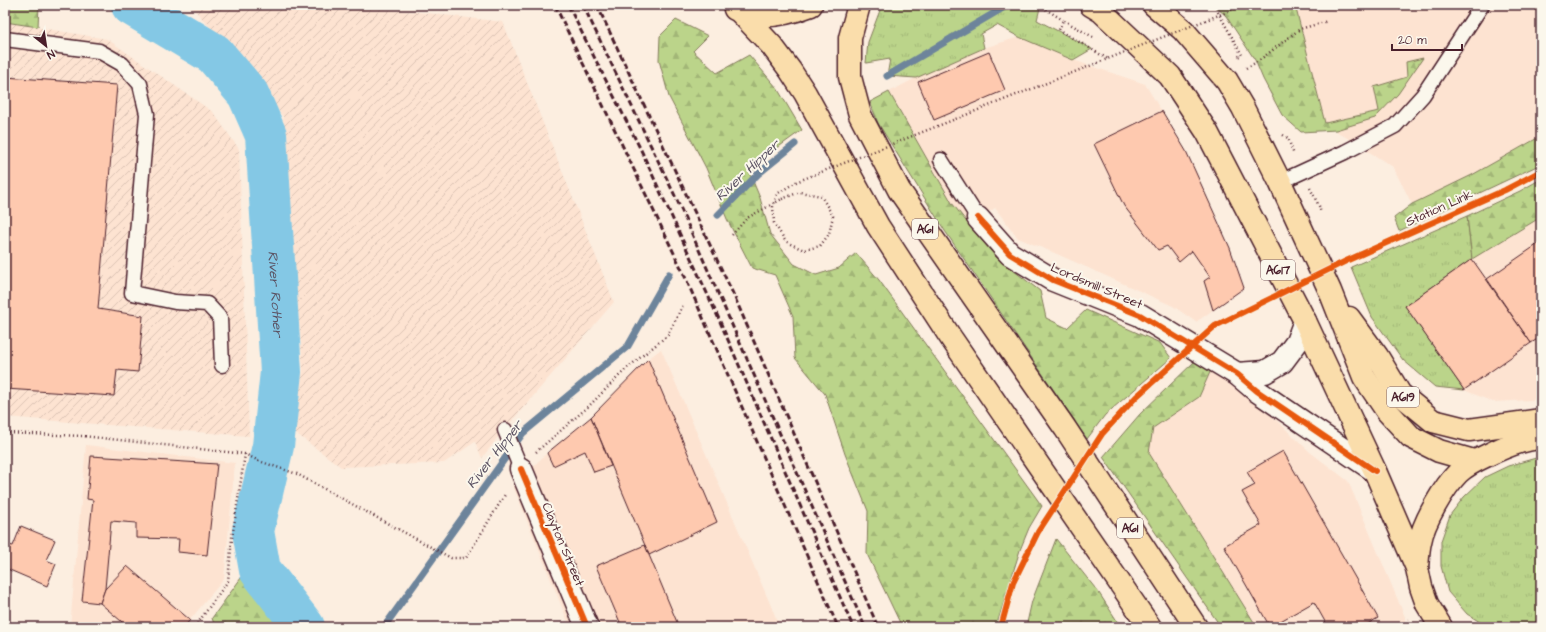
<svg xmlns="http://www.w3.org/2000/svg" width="1546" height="632" viewBox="0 0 1546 632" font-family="'Architects Daughter',sans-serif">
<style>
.built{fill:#fde3d1}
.industrial{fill:url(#industrial-furrows)}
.grass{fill:url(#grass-tufts);stroke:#827a5a}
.forest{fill:url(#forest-firs);stroke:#827a5a}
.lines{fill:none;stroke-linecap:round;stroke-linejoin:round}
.stream{stroke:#6d849b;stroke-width:7}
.river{stroke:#84c8e5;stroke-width:42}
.building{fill:#fec9af;stroke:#4a1f2b}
.service-casing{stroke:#4a1f2b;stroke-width:17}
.minor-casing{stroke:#4a1f2b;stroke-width:25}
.trunk-casing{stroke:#4a1f2b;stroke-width:25}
.path{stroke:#4a1f2b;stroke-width:2.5;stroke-dasharray:1 3;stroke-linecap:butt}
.service{stroke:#fbf7ec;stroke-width:14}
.minor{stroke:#fbf7ec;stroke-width:22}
.trunk{stroke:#faddab;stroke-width:22}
.rail{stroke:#4a1f2b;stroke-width:3;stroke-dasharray:6 3;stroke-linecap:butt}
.path-bridge{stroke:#4a1f2b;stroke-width:2.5;stroke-dasharray:1 3;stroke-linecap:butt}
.cycleway-casing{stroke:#fbf7ec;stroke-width:8}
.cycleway{stroke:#e8590c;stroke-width:6}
.labels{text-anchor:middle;stroke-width:4;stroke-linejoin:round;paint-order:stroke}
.shield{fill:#fbf7ec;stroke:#7f6065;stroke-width:1}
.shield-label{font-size:12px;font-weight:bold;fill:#4a1f2b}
.street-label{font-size:13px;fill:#4a1f2b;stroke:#fbf7ec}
.water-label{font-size:14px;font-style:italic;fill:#5b5263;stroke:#fbf7ec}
</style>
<defs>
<pattern id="industrial-furrows" width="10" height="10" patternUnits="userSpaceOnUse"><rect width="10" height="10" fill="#fde3d1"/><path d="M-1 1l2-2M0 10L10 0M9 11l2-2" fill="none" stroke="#dac2b4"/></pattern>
<pattern id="grass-tufts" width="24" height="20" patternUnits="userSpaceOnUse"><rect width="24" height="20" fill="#bbd48a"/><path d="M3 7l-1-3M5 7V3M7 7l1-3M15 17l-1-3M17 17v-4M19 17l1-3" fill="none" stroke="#a2b677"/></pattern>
<pattern id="forest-firs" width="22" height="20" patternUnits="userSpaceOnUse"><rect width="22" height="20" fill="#bbd48a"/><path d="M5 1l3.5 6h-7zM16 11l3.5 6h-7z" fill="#a2b677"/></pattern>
</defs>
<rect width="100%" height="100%" fill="#fceee0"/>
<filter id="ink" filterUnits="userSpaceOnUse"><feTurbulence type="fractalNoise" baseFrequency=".025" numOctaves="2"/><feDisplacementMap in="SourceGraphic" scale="8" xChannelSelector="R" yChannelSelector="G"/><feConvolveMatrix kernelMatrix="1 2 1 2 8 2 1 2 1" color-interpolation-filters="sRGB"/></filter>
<g filter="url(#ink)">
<g class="built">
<polygon points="1295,5 1541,5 1541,136 1472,175 1412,204 1393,167 1325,124"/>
<polygon points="1019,37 1073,60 1145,84 1186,151 1230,248 1244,288 1196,322 1173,306 1057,254 1018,238 995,208 969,225 952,203 889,92 916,78 984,48"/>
<polygon points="1541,217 1541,398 1531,400 1493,402 1464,390 1405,306 1472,259"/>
<polygon points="661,349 780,627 570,627 513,486 547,453 591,417 648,359"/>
<polygon points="1211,370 1274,418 1310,452 1348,481 1405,617 1405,627 1257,627 1149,453 1152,428 1199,397"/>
<polygon points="86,445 235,463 224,579 184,627 70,627"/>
</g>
<g class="industrial">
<polygon points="190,5 320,5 418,12 503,22 614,302 498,437 482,458 475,442 444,463 341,467 294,432 291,433 303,370 287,185 283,117 243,64"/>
<polygon points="5,22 107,39 213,112 239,149 249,436 5,417"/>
</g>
<g class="grass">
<polygon points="882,5 1035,5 1040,8 1037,20 1092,49 1073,60 1019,37 997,25 981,34 984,48 916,78 887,76 890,59 866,63 868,42"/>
<polygon points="1467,216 1472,259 1405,306 1464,390 1435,387 1403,360 1372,317 1351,267"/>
<polygon points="1536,458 1541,458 1541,627 1488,627 1467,614 1448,592 1441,566 1441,541 1450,515 1464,497 1485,477 1508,466"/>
</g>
<g class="forest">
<polygon points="5,5 39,5 38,27 5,22"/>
<polygon points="1214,5 1295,5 1325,123 1379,111 1374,87 1407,77 1406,62 1423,58 1398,94 1375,118 1336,130 1301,132 1282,115 1263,79 1255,60 1226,16"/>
<polygon points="676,20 708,36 693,51 717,73 749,55 777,88 802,130 773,151 750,174 760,198 770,234 794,264 816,275 839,268 856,253 879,280 1042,506 1029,528 1020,550 996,627 902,627 867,554 868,511 845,454 825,394 795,358 793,316 775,275 752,268 727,219 706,168 669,97 659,60 660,36"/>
<polygon points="889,92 952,203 969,225 996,257 1040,291 1046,318 1067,328 1086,310 1160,343 1171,358 1105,415 1087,439 945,231 878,123 870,102"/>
<polygon points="1541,136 1541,164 1399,231 1394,218 1412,204 1472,175"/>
<polygon points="1541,179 1541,217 1472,259 1467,216 1520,191"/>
<polygon points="1195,361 1211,370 1199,397 1153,428 1149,453 1257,627 1221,627 1103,457 1140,414"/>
<polygon points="1056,539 1099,593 1121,627 1026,627 1032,601"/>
<polygon points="249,567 294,627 215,627 212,618"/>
</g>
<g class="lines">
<g class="stream">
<polyline points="887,76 1008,5"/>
<polyline points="718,215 758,174 795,144"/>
<polyline points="384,627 523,433 628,346 669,274"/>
</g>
<path class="river" id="s1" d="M132 5 214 54 248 94 266 135 281 372 273 446 253 531 260 570 304 627"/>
</g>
<g class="building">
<polygon points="989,52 1005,90 934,120 918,82"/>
<polygon points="5,77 117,85 98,309 143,316 138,372 117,370 114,396 5,389"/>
<polygon points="1162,111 1186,151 1230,248 1244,288 1213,310 1204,281 1210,277 1192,251 1179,262 1167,246 1158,250 1124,206 1094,144"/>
<polygon points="1541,242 1541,337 1531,343 1487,279"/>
<polygon points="1472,259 1531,343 1464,390 1405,306"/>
<polygon points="648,359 717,522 649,555 591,417"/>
<polygon points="591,417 611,466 594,472 585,451 553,466 547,453"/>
<polygon points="1283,451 1378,618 1362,627 1328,627 1314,602 1270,627 1224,546 1261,525 1242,492 1255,485 1247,472"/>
<polygon points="91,456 217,464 207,555 178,552 179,539 136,538 136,523 111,521 105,589 100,603 82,601 93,500 87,499"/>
<polygon points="21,526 55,540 46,560 56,564 47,586 5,568 5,556 9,545 13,546"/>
<polygon points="645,545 649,555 679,627 622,627 596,566"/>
<polygon points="127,566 190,620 184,627 128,627 100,603 105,589"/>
</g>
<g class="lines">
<defs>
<g id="service">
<polyline points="5,39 99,51 122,64 140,84 147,114 132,293 175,302 207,304 220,318 222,365"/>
<polyline points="941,160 978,218"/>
<polyline points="1280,182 1345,152 1395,126 1423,95 1482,5"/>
<polyline points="505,430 521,469"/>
</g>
<g id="minor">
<polyline points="978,218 1010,254 1053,280 1140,315 1237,374 1257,391 1375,471"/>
<polyline points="1237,374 1265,372 1282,362 1297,342 1305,321"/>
<polyline points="521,469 587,627"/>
</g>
<g id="trunk">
<polyline points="859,5 850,38 850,77 860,115 899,190 1065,428 1196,627"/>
<polyline points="1091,5 1101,11 1170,76 1207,132 1305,321 1375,471 1417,568 1421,587 1427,604 1441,627"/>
<polyline points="1154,5 1183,30 1227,81 1243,108 1280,182 1330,291 1364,377 1387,411 1411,437 1439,451 1474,461"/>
<path d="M735 9C758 21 788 14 811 5"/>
<polyline points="740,12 772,46 790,70 805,93 878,226 951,338 1150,627"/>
<polyline points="1349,318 1377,356 1400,394 1433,421 1469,430 1541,420"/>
<path d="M1417 567C1418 559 1418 550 1420 542 1423 523 1444 487 1458 473 1468 463 1482 458 1494 452 1509 445 1525 439 1541 438"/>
</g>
</defs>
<use href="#service" class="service-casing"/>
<use href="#minor" class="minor-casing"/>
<use href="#trunk" class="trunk-casing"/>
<g class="path">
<polyline points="1039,5 1063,20"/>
<polyline points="1214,5 1242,55 1237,57"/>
<polyline points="1234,9 1241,5"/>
<polyline points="1093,37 1063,20 1059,30 1108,59"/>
<polyline points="1246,68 1257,62 1300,29 1328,21"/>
<polyline points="1283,135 1288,138 1294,155"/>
<polyline points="1310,188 1319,206 1321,213"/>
<polyline points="732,235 747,218 782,199"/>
<polyline points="5,433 83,436 245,454 259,461 297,474 451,558 466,558 506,493"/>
<polyline points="536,452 589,406 626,369 668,335 683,305"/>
<polyline points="195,627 228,581 232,538 245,454"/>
<polyline points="1408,627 1409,619"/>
</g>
<use href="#service" class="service"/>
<use href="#minor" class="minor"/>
<use href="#trunk" class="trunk"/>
<g class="rail">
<polyline points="555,5 683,272 838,627"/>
<polyline points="568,5 641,150 718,317 853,627"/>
<polyline points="583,5 677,200 865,627"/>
<polyline points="597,5 735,298 878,627"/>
</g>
<polyline class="path-bridge" points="782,199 800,192 821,196 833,216 829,234 820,246 804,250 786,242 774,223 773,207 777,194 796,182 1234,9"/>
<defs>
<g id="cycleway">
<polyline points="978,218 1010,254 1053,280 1140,315 1237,374 1257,391 1375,471"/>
<polyline points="521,469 587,627"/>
<polyline points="1001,627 1013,583 1038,532 1102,434 1136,397 1215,326 1346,261 1505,190 1541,171"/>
</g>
</defs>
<use href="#cycleway" class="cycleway-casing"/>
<use href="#cycleway" class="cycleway"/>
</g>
</g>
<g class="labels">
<g class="shield">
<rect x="912" y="219" width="26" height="20" rx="3"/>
<rect x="1261" y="260" width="34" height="20" rx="3"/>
<rect x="1387" y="387" width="32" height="20" rx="3"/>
<rect x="1117" y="518" width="26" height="20" rx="3"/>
</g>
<g class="shield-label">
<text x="925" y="233">A61</text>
<text x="1278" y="274">A617</text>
<text x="1403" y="401">A619</text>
<text x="1130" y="532">A61</text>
</g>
<g class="street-label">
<text transform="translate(1439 207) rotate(-24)" y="5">Station Link</text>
<text transform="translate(1097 285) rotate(23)" y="5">Lordsmill Street</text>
<text transform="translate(564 544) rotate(67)" y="5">Clayton Street</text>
</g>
<g class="water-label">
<text transform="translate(747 170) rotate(-43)" y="5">River Hipper</text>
<text dy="5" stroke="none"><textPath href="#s1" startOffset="352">River Rother</textPath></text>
<text transform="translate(494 454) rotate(-52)" y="5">River Hipper</text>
</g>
</g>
<rect width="1546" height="632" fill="none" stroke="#fbf7ec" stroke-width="20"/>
<rect x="10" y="10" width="1526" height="612" fill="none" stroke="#4a1f2b" stroke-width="1.5" filter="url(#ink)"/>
<g transform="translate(46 46) rotate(150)" stroke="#fbf7ec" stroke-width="3" paint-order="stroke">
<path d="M0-3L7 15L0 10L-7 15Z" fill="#4a1f2b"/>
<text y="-6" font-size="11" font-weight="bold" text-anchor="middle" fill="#4a1f2b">N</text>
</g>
<path d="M1392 44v6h70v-6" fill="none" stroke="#4a1f2b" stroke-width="2"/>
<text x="1398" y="44" font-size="12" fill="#4a1f2b" stroke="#fbf7ec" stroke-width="3" paint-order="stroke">20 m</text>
</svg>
